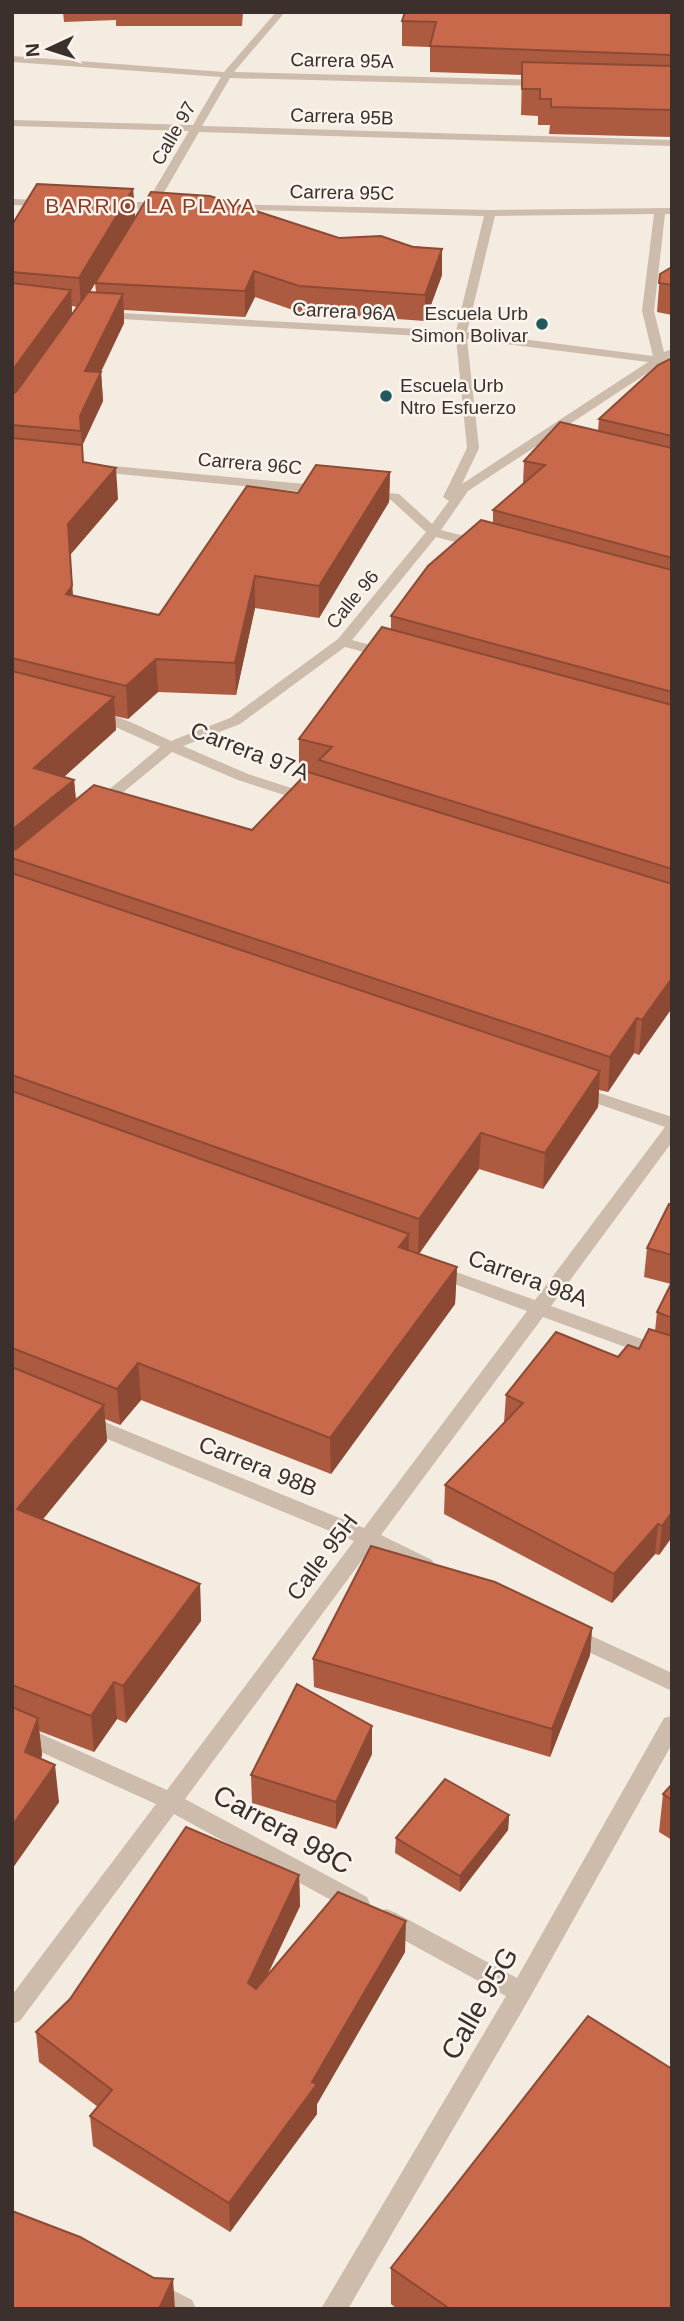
<svg xmlns="http://www.w3.org/2000/svg" width="684" height="2321" viewBox="0 0 684 2321" font-family="Arial,sans-serif">
<style>
.lines{fill:none;stroke-linecap:round;stroke-linejoin:round}
.minor{fill:#cdbbac;fill-rule:evenodd}
.wall{fill:#ac5a40;fill-rule:evenodd}
.shaded-wall{fill:#8c4a34}
.building{fill:#c8694b;stroke:#8c4a34;stroke-width:2}
.poi-dot{fill:#1f5a5e;stroke:#fbf5ee;stroke-width:2.5}
.labels{text-anchor:middle;stroke-width:5;stroke-linejoin:round;paint-order:stroke}
.far-street-label{font-size:19px;fill:#3b302b;stroke:#fbf5ee}
.far-poi-label{font-size:19px;fill:#3b302b;stroke:#fbf5ee;text-anchor:end}
.far-neighbourhood-label{font-size:21px;letter-spacing:2px;fill:#8c3b22;stroke:#fbf5ee}
.street-label{font-size:23px;fill:#3b302b;stroke:#fbf5ee}
.near-street-label{font-size:28px;fill:#3b302b;stroke:#fbf5ee}
</style>
<rect width="100%" height="100%" fill="#f4ebe1"/>
<g class="lines">
<g class="minor">
<polygon points="276,12 285,12 234,72 542,80 547,83 542,86 230,78 202,126 672,140 672,146 199,132 158,203 171,206 166,209 154,209 147,215 142,212 144,209 110,208 105,205 110,202 147,202 189,131 12,126 12,120 193,125 221,77 12,62 12,56 224,72"/>
<polygon points="12,199 47,200 52,203 47,206 12,205"/>
<path d="M222 204 490 210 672 208V214H665L654 311 664 352 672 349 668 363 661 364 468 491 441 530 487 542V548L482 549 436 537 352 640 392 651V657L387 658 345 647 240 724 183 746 248 774 316 796 318 799 316 802H306L238 780 172 752 103 809 98 810 91 806 93 803 160 747 111 725 87 719V713C109 708 150 732 171 741L230 718 338 639 426 532 391 500 364 497V491L399 494 432 524 449 501 443 497 467 448 456 338 103 318 97 315 103 312 456 331 484 216 218 209 217 207ZM654 214 642 311 653 356 467 332 495 216ZM467 339 648 362 462 484 479 448Z"/>
<polygon points="92,464 326,486 332,490 326,494 88,471 86,468"/>
<polygon points="575,1085 672,1117 672,1142 551,1306 672,1350 672,1364 543,1317 381,1535 432,1560 435,1565 432,1570 425,1573 418,1570 371,1548 185,1799 367,1897 370,1904 367,1911 359,1914 351,1911 174,1814 20,2021 12,2024 12,1995 156,1804 12,1739 12,1721 167,1790 354,1541 76,1426 73,1421 76,1416 90,1416 364,1528 527,1311 430,1275 427,1271 430,1267 442,1267 535,1300 665,1127 569,1094 567,1090"/>
<polygon points="570,1626 672,1673 672,1691 563,1640 560,1634 563,1628"/>
<polygon points="672,1716 672,1744 529,1999 348,2309 321,2309 506,1996 378,1926 375,1919 378,1912 386,1909 394,1912 517,1978 664,1718"/>
<path d="M157 2282 192 2300 196 2309C177 2309 153 2314 144 2294L148 2285Z"/>
</g>
</g>
<g class="wall">
<polygon points="63,12 243,12 242,26 116,26 116,20 64,22"/>
<polygon points="672,12 672,137 549,134 550,125 538,125 538,116 521,115 522,75 430,72 430,47 402,46 402,21"/>
<path d="M133 189 135 217 106 266 339 238 442 249V275L425 321 299 312 255 297 245 317 124 310V323L101 372 103 401 82 446 83 462 118 499 70 555 73 595 159 615 298 493 390 472 389 502 319 618 255 608 236 695 158 692 128 719 115 716 116 730 64 777 74 780 76 800 252 830 306 774 299 772V739L391 630V616L493 523V510L523 484 524 461 598 431 599 419 672 358V1008L639 1055 634 1053 608 1092 599 1090 598 1107 543 1189 479 1169 419 1254 457 1267 455 1304 331 1474 141 1400 120 1425 105 1419 107 1441 42 1520 200 1584 201 1621 126 1723 117 1719 94 1752 39 1731 42 1755 41 1759 59 1802 12 1869V225ZM95 283 96 292H90ZM72 306 77 307 72 314Z"/>
<polygon points="672,267 672,315 657,312 660,274"/>
<polygon points="672,1205 672,1537 659,1555 655,1554 612,1603 444,1514 445,1485 504,1423 506,1395 639,1349 655,1331 657,1312 671,1284 644,1277 647,1248"/>
<polygon points="592,1628 590,1655 550,1757 314,1687 313,1659"/>
<polygon points="372,1754 336,1829 252,1803 251,1775"/>
<polygon points="672,1784 672,1840 659,1832 663,1794"/>
<polygon points="509,1815 508,1830 460,1892 395,1853 396,1838"/>
<polygon points="299,1875 300,1906 266,1977 405,1952 317,2104 317,2114 230,2232 93,2146 90,2116 98,2107 39,2062 36,2032"/>
<polygon points="391,2268 672,2309 397,2309 391,2304"/>
</g>
<g class="shaded-wall">
<polygon points="133,189 135,217 81,307 79,278"/>
<polygon points="442,249 442,275 425,321 425,295"/>
<polygon points="254,271 255,297 245,317 245,291"/>
<polygon points="71,290 72,319 12,404 12,371"/>
<polygon points="123,294 124,323 87,400 85,371"/>
<polygon points="101,372 103,401 82,446 80,416"/>
<polygon points="116,468 118,499 70,555 68,524"/>
<polygon points="390,472 389,502 319,618 319,586"/>
<polygon points="255,576 255,608 236,695 235,663"/>
<polygon points="72,586 74,618 66,594"/>
<polygon points="156,659 158,692 128,719 126,686"/>
<polygon points="114,697 116,730 37,801 34,768"/>
<polygon points="74,780 77,813 12,858 12,830"/>
<polygon points="672,978 672,1008 639,1055 642,1020"/>
<polygon points="637,1018 634,1053 608,1092 610,1057"/>
<polygon points="600,1071 598,1107 543,1189 545,1153"/>
<polygon points="481,1133 479,1169 418,1255 419,1219"/>
<polygon points="409,1234 408,1270 399,1247"/>
<polygon points="457,1267 455,1304 331,1474 330,1438"/>
<polygon points="138,1363 141,1400 120,1425 117,1389"/>
<polygon points="104,1405 107,1441 21,1546 17,1509"/>
<polygon points="672,1512 672,1537 659,1555 662,1526"/>
<polygon points="658,1524 655,1554 612,1603 614,1574"/>
<polygon points="200,1584 201,1621 126,1723 123,1686"/>
<polygon points="592,1628 590,1655 550,1757 552,1729"/>
<polygon points="114,1682 117,1719 94,1752 91,1716"/>
<polygon points="38,1718 42,1755 29,1789 25,1752"/>
<polygon points="372,1726 372,1754 336,1829 336,1802"/>
<polygon points="55,1765 59,1802 12,1869 12,1826"/>
<polygon points="509,1815 508,1830 460,1892 460,1876"/>
<polygon points="299,1875 300,1906 249,2014 248,1983"/>
<polygon points="406,1921 405,1952 317,2104 317,2114 230,2232 229,2203 312,2082"/>
<polygon points="173,2279 175,2309 159,2309"/>
</g>
<g class="building">
<polygon points="405,12 672,12 672,55 430,46 436,22 402,21"/>
<polygon points="522,62 672,66 672,110 551,107 551,99 540,99 540,89 522,89"/>
<polygon points="37,184 133,189 79,278 12,272 12,225"/>
<polygon points="151,192 210,196 339,238 381,236 413,247 442,249 425,295 299,286 254,271 245,291 95,283"/>
<polygon points="672,267 672,285 659,283 660,274"/>
<polygon points="12,283 71,290 12,371"/>
<polygon points="88,292 123,294 85,371 101,372 80,416 81,431 12,425 12,394 16,392"/>
<polygon points="672,358 672,436 599,419 658,365"/>
<polygon points="560,422 672,448 672,558 493,510 545,465 524,461"/>
<polygon points="12,438 82,445 83,462 116,468 68,524 72,586 66,594 159,615 247,486 298,493 316,465 390,472 319,586 255,576 235,663 156,659 126,686 12,658"/>
<polygon points="481,520 672,570 672,692 391,616 428,566"/>
<polygon points="382,627 672,705 672,869 319,760 332,747 299,739"/>
<polygon points="12,671 114,697 34,768 74,780 12,830"/>
<polygon points="308,772 672,884 672,978 642,1020 637,1018 610,1057 12,858 12,850 16,849 94,785 252,830"/>
<polygon points="12,873 600,1071 545,1153 481,1133 419,1219 12,1075"/>
<polygon points="12,1091 409,1234 399,1247 457,1267 330,1438 138,1363 117,1389 12,1348"/>
<polygon points="669,1204 672,1205 672,1255 647,1248"/>
<polygon points="672,1282 672,1318 657,1312"/>
<polygon points="649,1329 672,1336 672,1512 662,1526 658,1524 614,1574 445,1485 523,1403 506,1395 556,1332 618,1357 628,1345 639,1349"/>
<polygon points="12,1367 104,1405 17,1509 200,1584 123,1686 114,1682 91,1716 12,1685"/>
<polygon points="371,1546 495,1582 592,1628 552,1729 313,1659"/>
<polygon points="297,1684 372,1726 336,1802 251,1775"/>
<polygon points="12,1707 38,1718 25,1752 55,1765 12,1826"/>
<polygon points="445,1779 509,1815 460,1876 396,1838"/>
<polygon points="672,1784 672,1800 663,1794"/>
<polygon points="186,1827 299,1875 248,1983 256,1989 338,1892 406,1921 312,2082 317,2084 229,2203 90,2116 112,2090 36,2032 70,1999"/>
<polygon points="588,2016 672,2069 672,2309 450,2309 391,2268"/>
<polygon points="12,2211 80,2237 154,2278 173,2279 159,2309 12,2309"/>
</g>
<g class="poi-dot">
<circle cx="542" cy="324" r="7"/>
<circle cx="386" cy="396" r="7"/>
</g>
<g class="labels">
<g class="far-street-label">
<text transform="translate(342 60) rotate(1)" y="7">Carrera 95A</text>
<text transform="translate(342 116) rotate(2)" y="7">Carrera 95B</text>
<text transform="translate(173 133) rotate(-60)" y="7">Calle 97</text>
<text transform="translate(342 192) rotate(1)" y="7">Carrera 95C</text>
<text transform="translate(344 311) rotate(3)" y="7">Carrera 96A</text>
<text transform="translate(250 463) rotate(5)" y="7">Carrera 96C</text>
<text transform="translate(352 599) rotate(-50)" y="7">Calle 96</text>
</g>
<g class="far-poi-label">
<text x="528" y="320">Escuela Urb<tspan x="528" dy="22">Simon Bolivar</tspan></text>
<text x="400" y="392" text-anchor="start">Escuela Urb<tspan x="400" dy="22">Ntro Esfuerzo</tspan></text>
</g>
<g class="far-neighbourhood-label">
<text x="151" y="213">BARRIO LA PLAYA</text>
</g>
<g class="street-label">
<text transform="translate(250 751) rotate(21)" y="8">Carrera 97A</text>
<text transform="translate(528 1278) rotate(20)" y="8">Carrera 98A</text>
<text transform="translate(258 1466) rotate(22)" y="8">Carrera 98B</text>
<text transform="translate(322 1557) rotate(-53)" y="8">Calle 95H</text>
</g>
<g class="near-street-label">
<text transform="translate(283 1829) rotate(29)" y="10">Carrera 98C</text>
<text transform="translate(479 2003) rotate(-60)" y="10">Calle 95G</text>
</g>
</g>
<rect width="684" height="2321" fill="none" stroke="#3b302b" stroke-width="28"/>
<g transform="translate(49 49) rotate(266)" stroke="#fbf5ee" stroke-width="5" paint-order="stroke">
<path d="M0-5L12 26L0 18L-12 26Z" fill="#3b302b"/>
<text y="-10" font-size="19" font-weight="bold" text-anchor="middle" fill="#3b302b">N</text>
</g>
</svg>
